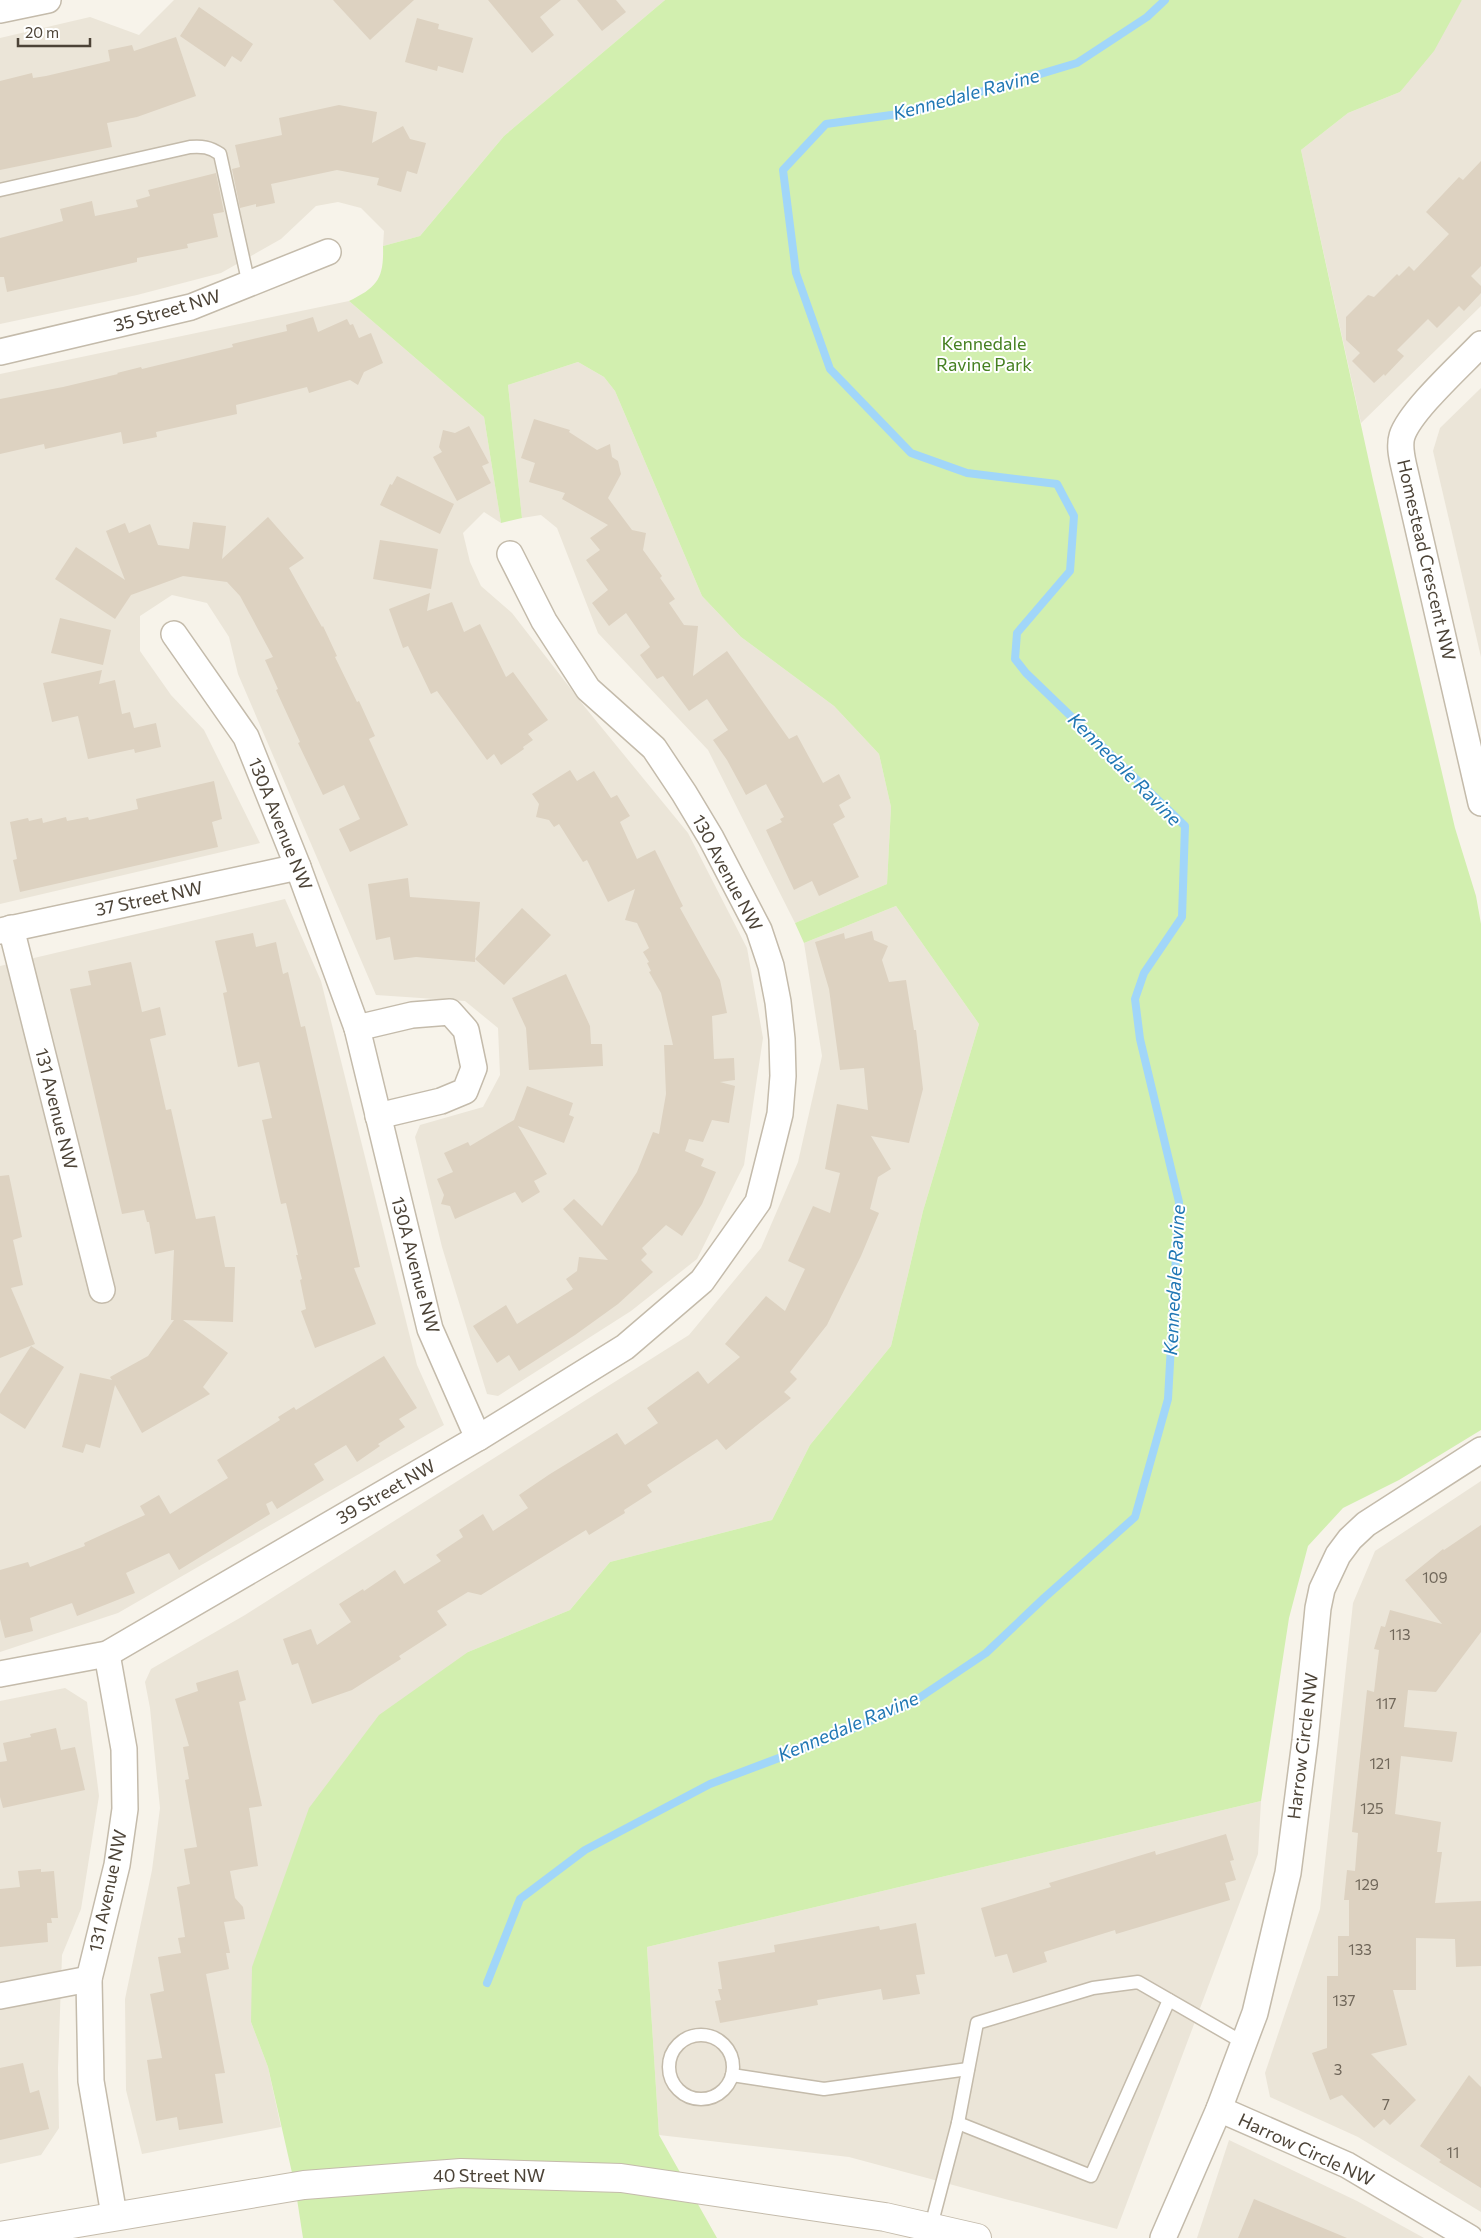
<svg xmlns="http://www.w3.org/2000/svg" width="1481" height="2238" viewBox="0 0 1481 2238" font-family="Commissioner,sans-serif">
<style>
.residential{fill:#ebe5d8}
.green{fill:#d2efaf}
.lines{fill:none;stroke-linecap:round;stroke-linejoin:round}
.stream{stroke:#a1d6f9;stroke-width:8}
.building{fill:#ddd2c1}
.service-casing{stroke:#c4bbab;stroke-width:15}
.minor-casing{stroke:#c4bbab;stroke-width:28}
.tertiary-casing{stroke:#c4bbab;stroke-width:30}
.service{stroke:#fff;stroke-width:12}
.minor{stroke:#fff;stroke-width:25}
.tertiary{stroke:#fff;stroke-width:28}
.labels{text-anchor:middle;stroke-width:4;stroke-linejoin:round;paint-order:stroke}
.number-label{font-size:15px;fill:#70675a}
.street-label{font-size:18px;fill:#4c4337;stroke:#fff}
.park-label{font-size:18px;fill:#458021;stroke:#fff}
.water-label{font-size:19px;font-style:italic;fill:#2077b4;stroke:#fff}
</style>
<rect width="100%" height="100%" fill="#f7f3ea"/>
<g class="residential">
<polygon points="174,0 665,0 504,136 420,236 383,246 384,231 361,208 338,202 316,206 281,239 221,273 137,295 0,324 0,38 90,17 139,35"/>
<polygon points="1462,0 1481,0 1481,306 1361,423 1301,150 1348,113 1400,92"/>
<polygon points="349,301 484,417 501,523 484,512 463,533 470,562 481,586 512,613 584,706 688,833 747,948 763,1038 744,1165 697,1259 631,1311 498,1396 487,1394 442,1247 415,1137 420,1125 483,1107 500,1075 498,1028 465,1001 376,995 238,674 229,637 207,603 172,595 140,616 140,651 171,695 204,730 260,843 0,904 0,374"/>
<polygon points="578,362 604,377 615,391 702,596 741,637 834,706 879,754 891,807 887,884 795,923 708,750 598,633 557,528 541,515 522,518 508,385"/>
<polygon points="1481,388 1481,657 1433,451 1440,428"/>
<polygon points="285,899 321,981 417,1365 444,1425 118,1613 0,1652 0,966"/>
<polygon points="896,906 979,1024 923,1211 891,1346 810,1445 772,1520 610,1562 570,1610 468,1652 251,2022 268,2067 281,2127 142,2154 126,2090 125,1999 152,1870 160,1808 150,1708 145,1682 151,1669 245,1615 689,1335 761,1248 798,1162 822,1056 804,943"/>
<polygon points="1481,1481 1481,2212 1358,2137 1270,2097 1265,2073 1320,1909 1353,1603 1375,1551"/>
<polygon points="65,1688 87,1702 99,1796 81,1909 62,1955 58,2068 59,2128 41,2155 0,2164 0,1701"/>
<polygon points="1261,1801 1258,1854 1117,2229 849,2157 659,2135 647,1947"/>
<polygon points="1229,2140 1357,2201 1424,2238 1197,2238"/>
</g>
<path class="green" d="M665 0H1462L1434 51 1400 92 1348 113 1301 150 1373 480 1455 828 1476 896 1481 924V1430L1399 1480 1343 1508 1308 1546 1289 1618 1261 1801 647 1947 659 2135 717 2238H303L295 2186 268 2067 251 2022 252 1967 309 1808 379 1715 468 1652 570 1610 610 1562 772 1520 810 1445 891 1346 923 1211 979 1024 896 906 804 943 795 923 887 884 891 807 879 754 834 706 741 637 702 596 615 391 604 377 578 362 508 385 522 518 501 523 484 417 349 301C378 287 384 278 383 246L420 236 504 136Z"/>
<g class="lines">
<polyline class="stream" points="487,1983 520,1899 585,1850 710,1784 824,1741 910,1704 986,1653 1044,1598 1135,1517 1168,1399 1179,1202 1140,1039 1135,999 1144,973 1182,917 1185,826 1026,673 1015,659 1017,633 1070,571 1074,516 1057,484 967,473 911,453 830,369 796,273 783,170 826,124 913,112 1077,63 1147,17 1165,0"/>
</g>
<g class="building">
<polygon points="333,0 414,0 370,40"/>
<polygon points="488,0 561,0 540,17 554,35 532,53"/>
<polygon points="577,0 616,0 626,12 602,31"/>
<polygon points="199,7 253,44 241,62 232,56 225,67 180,36"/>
<polygon points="417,18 439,24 438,29 473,38 463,73 438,66 437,71 405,62"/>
<polygon points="176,37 196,96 137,117 107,123 112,147 0,170 0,81 32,73 33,78 46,76 110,61 108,50 132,45 134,51"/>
<polygon points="339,105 377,112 372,143 403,126 410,139 426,143 417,174 407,171 401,192 377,185 379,178 337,170 271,184 275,203 256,207 256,204 240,208 232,169 240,167 235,145 282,135 279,118"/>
<polygon points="1481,161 1481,266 1471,276 1481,286 1481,293 1464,311 1459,306 1437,328 1428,319 1397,350 1404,356 1385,376 1384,374 1374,383 1352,361 1360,353 1346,340 1346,317 1368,295 1374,297 1397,274 1399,276 1409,266 1414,271 1449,234 1426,212 1459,177 1463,180"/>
<polygon points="216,173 224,212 213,214 218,237 187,244 188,248 137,258 137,262 7,292 4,277 0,277 0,238 63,221 60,209 92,201 95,216 138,207 136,200 150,196 148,190"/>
<polygon points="313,317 318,332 347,319 350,325 353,324 359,338 371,333 383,363 364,372 358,385 350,380 309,393 307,387 236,405 237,414 156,432 157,437 123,444 121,432 45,449 44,444 0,454 0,399 63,387 118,374 117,373 141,367 142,369 233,347 232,344 287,331 286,325"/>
<polygon points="534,419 570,430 569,432 597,450 610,444 612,457 618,461 621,474 608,498 632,530 646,533 643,550 662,576 660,578 675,599 669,603 684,625 698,626 693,676 727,651 789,739 797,735 823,783 839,774 851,798 839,805 845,817 833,824 859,877 819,896 812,881 794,890 766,830 782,822 780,819 784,817 766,784 746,795 727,760 713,740 728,730 707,699 689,711 663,676 657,679 640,655 650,647 626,613 609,626 592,603 608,590 586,560 600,550 590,538 608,525 562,499 565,493 529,482 535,463 521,458"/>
<polygon points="469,426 489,463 482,466 491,483 457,501 433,457 442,452 439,447 443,430 455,433"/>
<polygon points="397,476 454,504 440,534 380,505 390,484 392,485"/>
<polygon points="268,517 304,558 289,568 322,627 323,626 337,656 335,657 357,702 359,701 375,736 369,739 408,825 350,852 339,829 360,819 344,785 323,795 298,743 300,742 276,690 278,689 265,660 273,657 240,596 227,582 183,576 131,595 115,619 55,579 76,547 125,580 106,531 125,523 129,533 150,524 158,545 189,549 193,522 226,526 222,559"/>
<polygon points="380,540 438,549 431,589 373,579"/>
<polygon points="430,593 427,611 452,602 464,632 480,624 506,677 513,672 548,720 528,734 533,740 523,747 524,749 501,765 494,754 487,760 437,691 431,694 408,646 403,648 389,609"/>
<polygon points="60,618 111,630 103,665 51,653"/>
<polygon points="102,670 99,684 115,680 122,714 130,712 134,728 156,723 161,747 135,753 134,749 88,759 78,716 52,722 43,683"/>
<polygon points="570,770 577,781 594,771 611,798 617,795 630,816 620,822 637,859 655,850 683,906 680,908 720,980 727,1013 712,1016 714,1059 734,1058 735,1080 720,1082 735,1086 729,1123 712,1120 703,1142 689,1139 685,1151 704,1159 701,1166 716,1172 702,1204 682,1236 666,1225 642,1248 647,1254 641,1260 653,1272 618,1304 575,1335 519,1371 509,1355 497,1363 473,1326 506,1305 517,1324 573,1289 566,1279 577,1271 579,1257 608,1260 563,1209 574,1199 602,1226 637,1172 653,1132 659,1134 666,1094 664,1045 673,1045 661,993 649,972 651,971 647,963 649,962 643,952 649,948 637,923 625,920 635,889 608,902 587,860 583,862 559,824 554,827 549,820 536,817 539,804 532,794"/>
<polygon points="214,781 222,819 212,822 218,847 20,892 13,860 17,859 10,822 28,818 29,821 42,818 43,823 66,817 67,821 88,817 89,820 138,809 136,799"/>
<polygon points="408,878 410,897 480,902 475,959 522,908 551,935 504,985 475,959 475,962 416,957 394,960 390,937 376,940 368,884"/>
<polygon points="872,931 874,940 888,946 882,960 889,982 906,980 914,1030 916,1030 923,1089 909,1143 871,1136 891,1169 878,1177 870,1209 879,1213 861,1256 827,1325 790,1372 797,1379 784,1392 791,1398 726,1450 717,1439 647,1485 652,1492 624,1510 625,1513 589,1535 586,1530 481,1595 468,1592 437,1611 447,1625 399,1656 401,1659 352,1690 312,1704 298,1663 292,1665 283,1639 311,1629 317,1645 351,1622 339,1604 363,1589 364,1591 395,1570 404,1584 441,1561 436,1555 463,1537 459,1530 483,1514 493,1531 528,1508 519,1495 550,1474 617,1433 625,1445 658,1423 647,1408 698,1371 708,1384 740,1357 725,1344 766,1296 785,1311 805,1269 788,1261 813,1206 830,1213 840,1173 825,1169 837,1104 868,1110 864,1068 840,1070 829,989 815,942 844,933 845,939"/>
<polygon points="253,933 256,947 276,942 283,974 288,972 301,1027 305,1026 360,1267 354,1268 376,1324 315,1348 301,1311 306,1309 300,1280 302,1279 296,1255 298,1255 286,1203 281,1204 262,1120 272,1118 259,1062 238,1067 223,993 227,992 215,941"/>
<polygon points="131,962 142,1012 160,1007 166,1035 150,1039 166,1110 171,1109 196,1219 215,1216 225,1267 235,1267 233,1322 183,1320 228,1353 203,1387 210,1394 142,1433 115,1385 100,1448 86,1444 83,1453 62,1447 80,1373 112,1380 110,1377 148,1356 174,1320 171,1320 174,1250 155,1254 149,1222 147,1222 144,1210 122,1214 70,989 91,985 88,971"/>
<polygon points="566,974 590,1026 591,1044 602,1044 603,1066 529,1070 526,1028 512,998"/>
<polygon points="527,1086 573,1103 569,1115 574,1117 564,1143 518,1126 547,1174 534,1181 540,1192 522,1203 515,1192 455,1219 450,1206 441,1204 444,1195 437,1179 453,1172 444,1153 468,1142 470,1146 514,1120"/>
<polygon points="9,1175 22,1237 13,1240 23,1285 11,1288 35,1344 0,1358 0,1176"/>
<polygon points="31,1346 64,1367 25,1429 0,1413 0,1394"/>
<polygon points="384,1356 417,1408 399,1419 405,1427 378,1444 380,1446 357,1462 346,1445 314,1464 324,1480 277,1509 272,1501 266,1504 270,1514 179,1570 169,1553 126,1573 135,1593 77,1616 72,1603 30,1618 33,1631 5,1638 0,1619 0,1570 28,1562 30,1567 85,1546 84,1543 145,1515 140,1506 159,1495 170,1514 228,1478 217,1460 280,1420 278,1417 294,1407 296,1410"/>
<polygon points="1481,1525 1481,1632 1436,1692 1408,1690 1404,1727 1457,1732 1453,1759 1452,1762 1401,1756 1395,1814 1441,1822 1437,1852 1442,1852 1435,1903 1481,1901 1481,1966 1456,1967 1455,1939 1416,1938 1416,1990 1393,1990 1407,2045 1371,2054 1416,2100 1390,2125 1384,2119 1374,2128 1342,2095 1330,2100 1312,2053 1327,2048 1327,1976 1338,1976 1338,1936 1349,1936 1349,1900 1344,1900 1347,1870 1355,1871 1358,1833 1352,1832 1367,1690 1374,1692 1379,1650 1374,1649 1381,1626 1385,1627 1390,1610 1442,1624 1405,1580 1443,1549 1444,1550"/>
<polygon points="238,1670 246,1700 239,1702 262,1806 249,1808 258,1866 230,1871 235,1898 243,1907 245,1919 224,1922 230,1953 226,1953 229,1969 206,1974 225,2073 215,2074 223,2123 179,2130 177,2117 156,2121 147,2060 162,2058 150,1994 164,1991 158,1957 181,1953 178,1938 185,1937 177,1887 190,1884 184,1849 197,1847 185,1780 189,1779 183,1747 189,1746 175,1699 198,1691 196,1683"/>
<polygon points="56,1728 61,1750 75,1747 85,1790 3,1808 0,1797 0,1762 7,1761 3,1743 31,1737 30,1734"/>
<polygon points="1226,1834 1234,1860 1230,1861 1236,1880 1225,1883 1230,1900 1116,1934 1115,1930 1044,1952 1047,1962 1013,1973 1007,1954 995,1957 981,1908 1051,1887 1049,1883 1155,1851 1156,1855"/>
<polygon points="41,1869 41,1872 54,1871 58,1918 51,1918 52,1923 47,1923 48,1942 0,1947 0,1889 20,1887 18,1871"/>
<polygon points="916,1923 925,1974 916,1975 920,1994 883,2000 881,1989 817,2000 818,2005 720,2023 715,2001 721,2000 718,1989 722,1989 718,1962 775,1952 774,1945 879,1926 880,1930"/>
<polygon points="23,2063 30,2093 39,2090 49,2129 0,2140 0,2068"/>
<polygon points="1469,2075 1481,2087 1481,2188 1439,2162 1441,2160 1420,2146"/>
<polygon points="1254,2199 1347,2238 1238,2238"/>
</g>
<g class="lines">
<defs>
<g id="service">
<path d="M0 190 190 147C202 146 210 147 220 154L249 285"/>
<circle cx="701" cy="2067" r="32"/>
<polyline points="732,2075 824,2089 968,2069"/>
<polyline points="958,2123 1091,2176 1169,2000"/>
<polyline points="931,2226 958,2123 977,2023 1093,1988 1138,1982 1244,2043"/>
</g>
<g id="minor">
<polyline points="0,10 48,0"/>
<path d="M1481 344C1461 365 1410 411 1402 436 1399 446 1402 458 1404 467L1481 803"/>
<polyline points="0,352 191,307 328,252"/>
<polyline points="174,634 246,737 298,867 357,1028 430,1329 478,1438"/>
<polyline points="11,928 102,1290"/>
<polyline points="0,931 298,867"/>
<polyline points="357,1028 412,1015 450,1012 466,1030 474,1068 465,1091 441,1101 378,1116"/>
<polyline points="107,1654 124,1749 125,1809 117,1865 89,1979 91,2081 114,2215"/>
<polyline points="0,1674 107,1654 478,1438 625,1347 702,1281 758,1202 780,1114 783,1076 782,1039 778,1002 771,966 759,930 711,838 684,793 654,748 588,689 544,621 510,554"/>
<polyline points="0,1996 89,1979"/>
<polyline points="1219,2109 1347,2165 1470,2238"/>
<polyline points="1163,2238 1219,2109 1255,2013 1288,1873 1305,1741 1318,1608 1322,1589 1338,1555 1350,1539 1366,1524 1481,1450"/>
</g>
<polyline id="tertiary" points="0,2236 304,2185 461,2173 621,2178 885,2217 977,2238"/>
</defs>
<use href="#service" class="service-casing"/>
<use href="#minor" class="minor-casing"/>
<use href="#tertiary" class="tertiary-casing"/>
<use href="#service" class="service"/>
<use href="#minor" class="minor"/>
<use href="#tertiary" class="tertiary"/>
</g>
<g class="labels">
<g class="number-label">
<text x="1435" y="1583">109</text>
<text x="1400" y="1640">113</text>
<text x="1386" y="1709">117</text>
<text x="1380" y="1769">121</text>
<text x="1372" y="1814">125</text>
<text x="1367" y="1890">129</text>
<text x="1360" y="1955">133</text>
<text x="1344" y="2006">137</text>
<text x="1338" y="2075">3</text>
<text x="1386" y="2110">7</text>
<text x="1453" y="2158">11</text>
</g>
<g class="street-label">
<text transform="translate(167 311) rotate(-16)" y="6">35 Street NW</text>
<text transform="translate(1426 560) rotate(77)" y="6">Homestead Crescent NW</text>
<text transform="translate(280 824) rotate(68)" y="6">130A Avenue NW</text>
<text transform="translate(727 873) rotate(62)" y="6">130 Avenue NW</text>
<text transform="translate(149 899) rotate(-12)" y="6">37 Street NW</text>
<text transform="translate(56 1109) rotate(76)" y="6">131 Avenue NW</text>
<text transform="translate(415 1265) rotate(75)" y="6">130A Avenue NW</text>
<text transform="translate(386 1492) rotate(-30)" y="6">39 Street NW</text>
<text transform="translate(1303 1746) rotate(-83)" y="6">Harrow Circle NW</text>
<text transform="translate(108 1891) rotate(-78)" y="6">131 Avenue NW</text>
<text transform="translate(1306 2150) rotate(25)" y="6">Harrow Circle NW</text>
<text x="489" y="2182">40 Street NW</text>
</g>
<g class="park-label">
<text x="984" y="350">Kennedale<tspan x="984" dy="21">Ravine Park</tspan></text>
</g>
<g class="water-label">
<text transform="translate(966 94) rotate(-15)" y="7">Kennedale Ravine</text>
<text transform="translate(1125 769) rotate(45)" y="7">Kennedale Ravine</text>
<text transform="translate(1174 1280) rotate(-87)" y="7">Kennedale Ravine</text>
<text transform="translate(848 1726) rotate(-23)" y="7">Kennedale Ravine</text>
</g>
</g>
<path d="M18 38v8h72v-8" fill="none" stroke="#4c4337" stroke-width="2.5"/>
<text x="25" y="38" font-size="15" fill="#4c4337" stroke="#ffffff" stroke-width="4" paint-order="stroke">20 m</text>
</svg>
